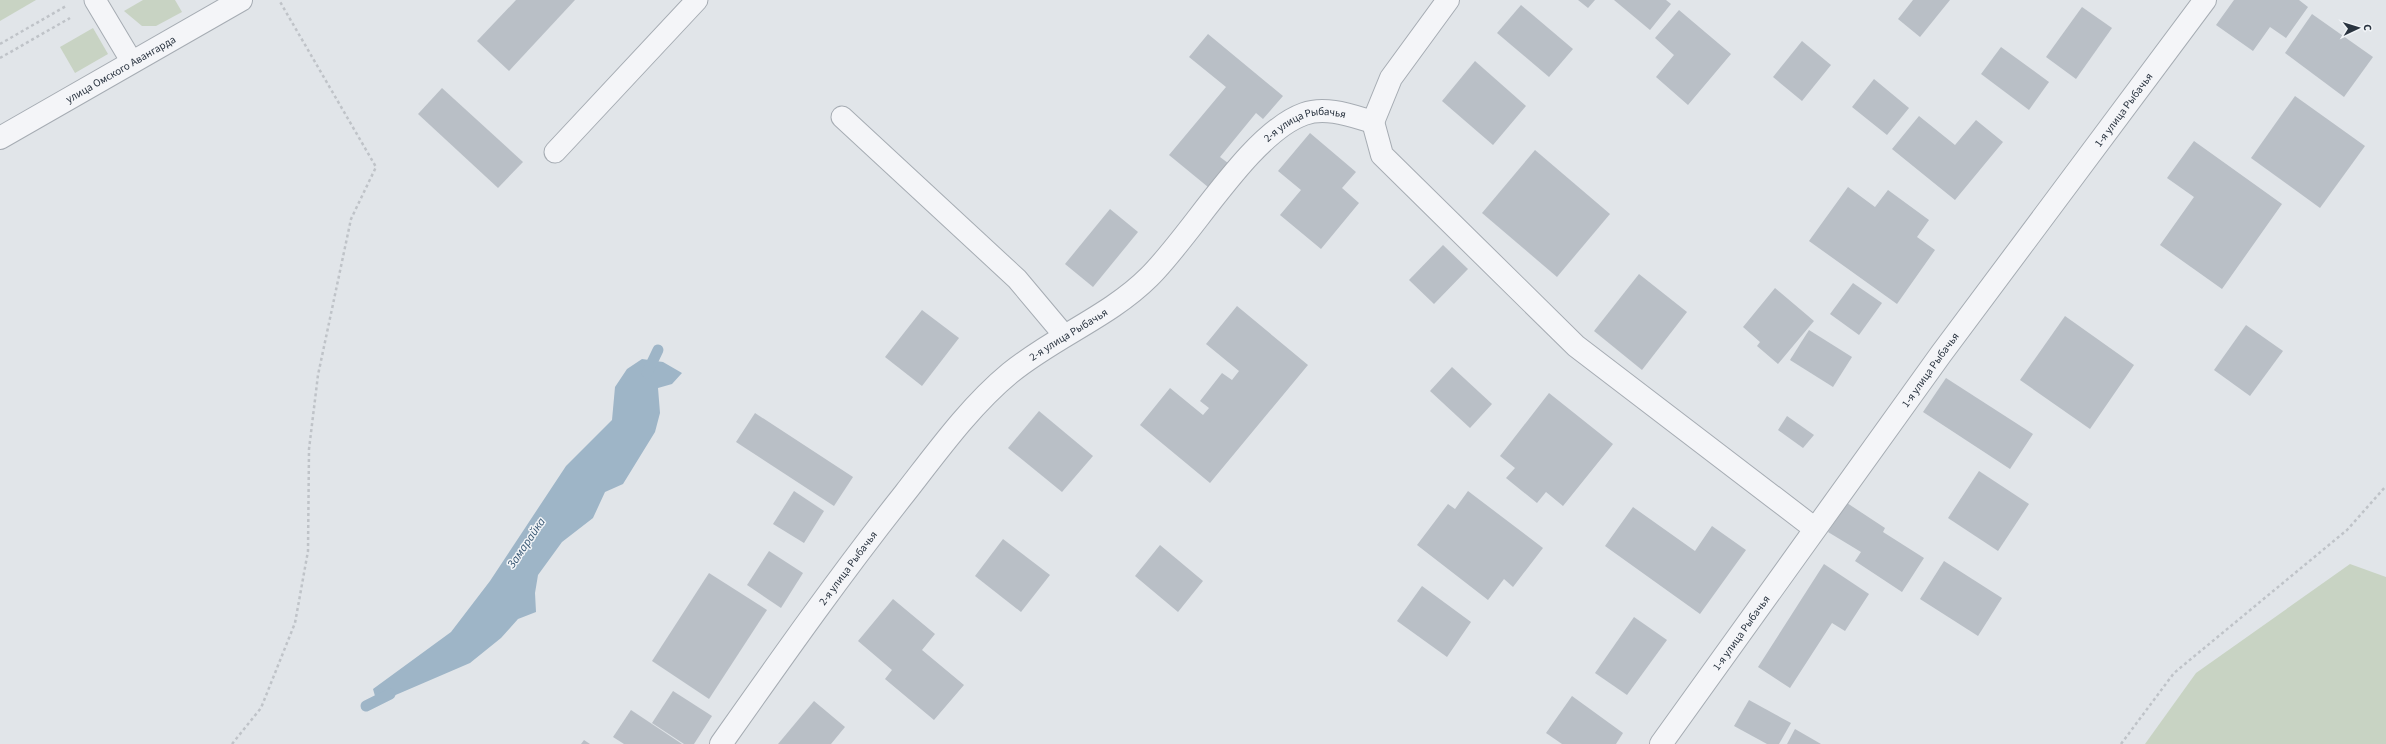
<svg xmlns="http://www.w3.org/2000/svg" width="2386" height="744" viewBox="0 0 2386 744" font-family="'Source Sans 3',sans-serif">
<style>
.green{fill:#c8d3c3}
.water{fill:#9eb5c7}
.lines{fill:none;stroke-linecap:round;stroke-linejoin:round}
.stream{stroke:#9eb5c7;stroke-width:11}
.building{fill:#b9bfc6}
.lane-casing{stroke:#a6acb3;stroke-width:23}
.street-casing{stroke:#a6acb3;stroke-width:24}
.path{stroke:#bfc3c8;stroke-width:2.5;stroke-dasharray:3 3;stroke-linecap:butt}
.lane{stroke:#f4f5f8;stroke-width:21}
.street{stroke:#f4f5f8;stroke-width:22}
.labels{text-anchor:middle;stroke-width:3;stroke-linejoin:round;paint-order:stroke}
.street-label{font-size:11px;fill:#2a3440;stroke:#f1f4f7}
.water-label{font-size:12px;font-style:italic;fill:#375672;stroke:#f1f4f7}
</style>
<rect width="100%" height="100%" fill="#e1e5e9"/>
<g class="green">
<polygon points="0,0 36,0 0,21"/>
<polygon points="143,0 175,0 182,12 156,26 142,26 124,11"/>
<polygon points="93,28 108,54 75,73 60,47"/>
<polygon points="2350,564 2386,577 2386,744 2145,744 2196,673"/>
</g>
<polygon class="water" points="642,359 663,362 682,373 672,384 658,388 660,413 655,432 623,484 605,492 593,518 562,542 538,575 535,593 536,612 518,619 501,638 470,663 377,703 373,689 451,632 490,581 566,466 612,420 615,387 627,369"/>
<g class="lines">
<g class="stream">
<polyline points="647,373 658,350"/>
<polyline points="366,706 390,694"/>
</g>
</g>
<g class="building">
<polygon points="516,0 575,0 509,71 477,41"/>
<polygon points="1578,0 1595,0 1588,8"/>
<polygon points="1614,0 1666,0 1671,4 1650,30"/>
<polygon points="1913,0 1950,0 1920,37 1898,19"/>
<polygon points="2234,0 2299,0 2308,7 2286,38 2270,27 2253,51 2216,25"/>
<polygon points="1521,5 1573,49 1549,77 1497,33"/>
<polygon points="2082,7 2112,28 2076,79 2046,57"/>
<polygon points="1679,10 1731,54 1688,105 1656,77 1674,55 1655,38"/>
<polygon points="2312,14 2373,57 2344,97 2285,53"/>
<polygon points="1208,34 1283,96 1263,119 1256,113 1220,157 1228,163 1208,187 1169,155 1226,87 1189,57"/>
<polygon points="1802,41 1831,65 1802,101 1773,77"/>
<polygon points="2001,47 2049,82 2029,110 1981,74"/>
<polygon points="1475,61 1526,106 1493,145 1442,101"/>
<polygon points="1874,79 1909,108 1887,135 1852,107"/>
<polygon points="442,88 523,162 498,188 418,114"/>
<polygon points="2295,96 2365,146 2320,208 2251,158"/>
<polygon points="1919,116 1955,145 1976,120 2003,142 1955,200 1892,149"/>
<polygon points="1310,133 1356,172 1342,188 1359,203 1321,249 1280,215 1301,190 1278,171"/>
<polygon points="2194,141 2282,204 2222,289 2160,245 2194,197 2167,178"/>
<polygon points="1535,150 1610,214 1557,277 1482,213"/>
<polygon points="1848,187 1875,207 1888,190 1929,220 1917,237 1935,250 1897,304 1809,241"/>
<polygon points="1110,209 1138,232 1093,287 1065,264"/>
<polygon points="1443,245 1468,269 1434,304 1409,280"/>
<polygon points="1639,274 1687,312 1642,370 1594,331"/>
<polygon points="1853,283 1882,303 1859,335 1830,314"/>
<polygon points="1775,288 1814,321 1778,364 1757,346 1760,342 1743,327"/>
<polygon points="1237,306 1308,365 1210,483 1140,425 1170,388 1203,415 1209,408 1200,401 1222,373 1232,380 1239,371 1206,344"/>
<polygon points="922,310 959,338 922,386 885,357"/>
<polygon points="2065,316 2134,365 2090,429 2020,380"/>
<polygon points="2246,325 2283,351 2250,396 2214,370"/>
<polygon points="1809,330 1852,357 1833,387 1790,360"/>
<polygon points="1452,367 1492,404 1470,428 1430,391"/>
<polygon points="1946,378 2033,434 2010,469 1923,412"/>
<polygon points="1549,393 1613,444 1563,506 1546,492 1537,503 1506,478 1515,468 1500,456"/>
<polygon points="1039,411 1093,456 1062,492 1008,448"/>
<polygon points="755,413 853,477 834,506 736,442"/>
<polygon points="1787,416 1814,435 1803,448 1778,430"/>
<polygon points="1979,471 2029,504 1998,551 1948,518"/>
<polygon points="794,491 824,511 804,543 773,524"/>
<polygon points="1468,491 1543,548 1513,587 1504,579 1488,600 1417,545 1448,504 1455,509"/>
<polygon points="1847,503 1885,528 1883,532 1924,558 1902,592 1855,561 1861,552 1828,532"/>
<polygon points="1633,507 1695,551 1712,526 1746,550 1700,614 1605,546"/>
<polygon points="1003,539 1050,575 1021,612 975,576"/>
<polygon points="1160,545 1203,581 1178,612 1135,576"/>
<polygon points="769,551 803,573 781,608 747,585"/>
<polygon points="1944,561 2002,598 1978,636 1920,599"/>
<polygon points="1824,564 1869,594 1845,631 1832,623 1790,688 1758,667"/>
<polygon points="709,573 767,610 709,699 652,661"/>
<polygon points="1422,586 1471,622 1447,657 1397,621"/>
<polygon points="893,599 935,634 922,650 964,685 934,720 885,679 892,670 858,641"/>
<polygon points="1634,617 1667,640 1627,695 1595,673"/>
<polygon points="673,691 712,716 694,744 684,744 652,723"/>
<polygon points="1572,696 1623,733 1616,744 1562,744 1546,733"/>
<polygon points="1749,700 1791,723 1779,744 1767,744 1734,726"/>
<polygon points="814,701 845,727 831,744 778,744"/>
<polygon points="631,710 682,744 624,744 613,737"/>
<polygon points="1795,729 1821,744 1787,744"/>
<polygon points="584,740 590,744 581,744"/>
</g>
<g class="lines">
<defs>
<g id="lane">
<polyline points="95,0 132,62"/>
<polyline points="842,117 1017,279 1064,335"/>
<polyline points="555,152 697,0"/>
</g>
<g id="street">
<polyline points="1373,122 1382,155 1576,346 1814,528"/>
<path id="s1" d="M0 138 241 0"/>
<path id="s2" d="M721 744C781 659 840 575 905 493 937 452 970 406 1010 373 1054 337 1110 316 1149 277 1192 235 1250 133 1304 114 1326 106 1352 116 1373 122L1391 78 1448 0"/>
<path id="s3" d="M1661 744 1941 354 2205 0"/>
</g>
</defs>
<use href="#lane" class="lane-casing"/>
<use href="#street" class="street-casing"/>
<g class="path">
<polyline points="0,44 66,6"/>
<polyline points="0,58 70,18"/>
<polyline points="232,744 261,708 295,623 308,551 309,449 318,375 351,219 376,167 279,0"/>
<polyline points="2121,744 2174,673 2347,530 2386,486"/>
</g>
<use href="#lane" class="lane"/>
<use href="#street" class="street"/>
</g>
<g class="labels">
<g class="street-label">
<text dy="4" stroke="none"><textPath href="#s1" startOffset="139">улица Омского Авангарда</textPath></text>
<text dy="4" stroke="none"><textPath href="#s3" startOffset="785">1-я улица Рыбачья</textPath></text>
<text dy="4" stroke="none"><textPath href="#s2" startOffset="865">2-я улица Рыбачья</textPath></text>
<text dy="4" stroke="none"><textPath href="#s2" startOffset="541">2-я улица Рыбачья</textPath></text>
<text dy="4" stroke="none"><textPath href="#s3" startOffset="461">1-я улица Рыбачья</textPath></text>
<text dy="4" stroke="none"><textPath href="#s2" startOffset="217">2-я улица Рыбачья</textPath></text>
<text dy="4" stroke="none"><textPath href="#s3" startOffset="137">1-я улица Рыбачья</textPath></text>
</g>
<g class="water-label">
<text transform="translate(526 543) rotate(-56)" y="4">Замарайка</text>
</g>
</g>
<g transform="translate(2358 28) rotate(86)" stroke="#f1f4f7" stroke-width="3" paint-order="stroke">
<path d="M0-3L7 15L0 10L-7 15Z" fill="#2a3440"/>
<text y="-6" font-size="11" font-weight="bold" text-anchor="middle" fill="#2a3440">С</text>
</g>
</svg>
